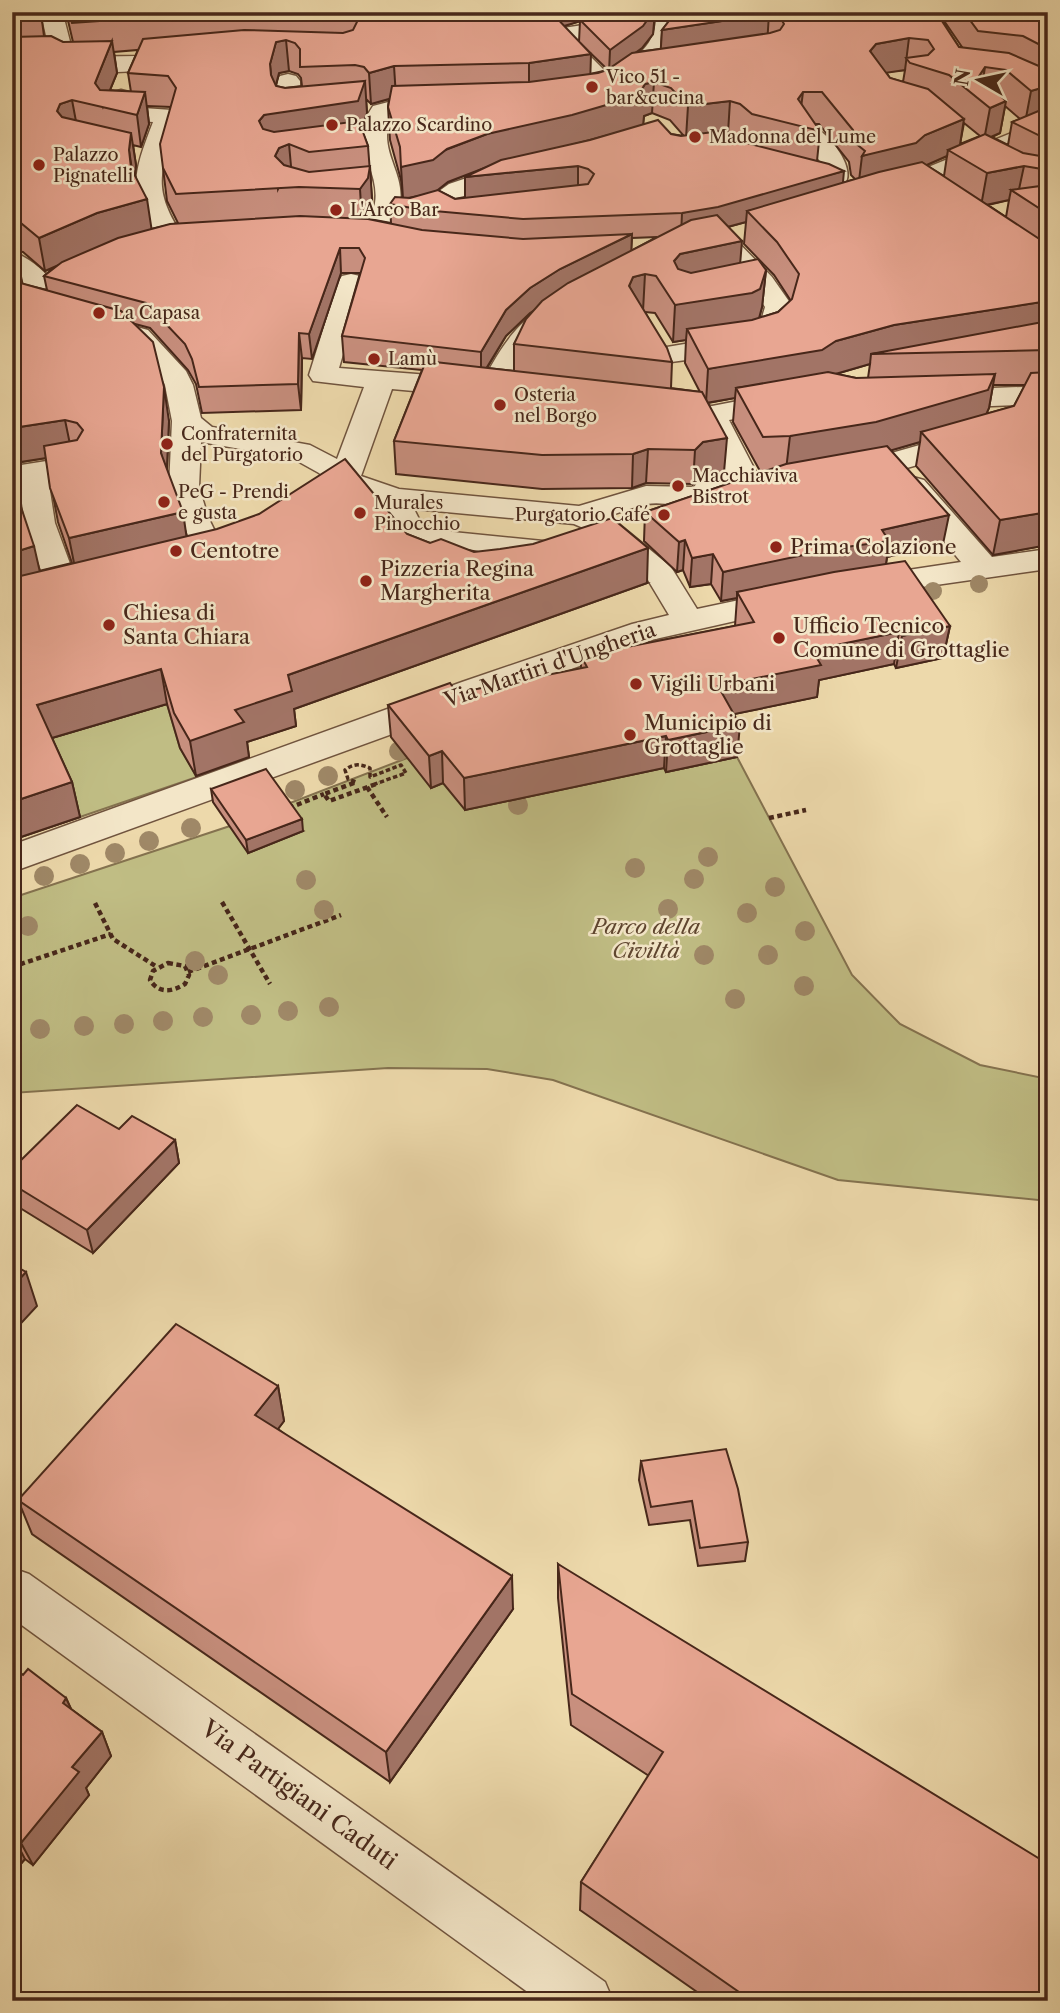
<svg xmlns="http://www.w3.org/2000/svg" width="1060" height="2013" viewBox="0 0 1060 2013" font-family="'Libre Caslon Text',serif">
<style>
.green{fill:#c0bd84;stroke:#84724f;stroke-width:2}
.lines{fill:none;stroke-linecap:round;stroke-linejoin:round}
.minor-casing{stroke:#70543e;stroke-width:3}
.path-far1{stroke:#47271a;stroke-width:3.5;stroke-dasharray:4.5 2.5;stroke-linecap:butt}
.path{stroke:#47271a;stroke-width:4.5;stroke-dasharray:5 3.5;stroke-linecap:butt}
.minor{fill:#f3e6c8;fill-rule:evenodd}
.tree{fill:#9f8867}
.wall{fill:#c88f7e;stroke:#47271a;stroke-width:2;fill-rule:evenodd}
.shaded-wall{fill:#a27466;stroke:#47271a;stroke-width:2}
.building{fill:#e8a692;stroke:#47271a;stroke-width:2}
.poi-dot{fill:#8f2418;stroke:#f3e6c8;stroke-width:2.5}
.labels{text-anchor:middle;stroke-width:5;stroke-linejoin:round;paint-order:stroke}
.far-poi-label{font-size:18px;fill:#47271a;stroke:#f3e6c8;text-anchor:start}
.poi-label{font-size:21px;fill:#47271a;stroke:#f3e6c8;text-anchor:start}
.street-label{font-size:21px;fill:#47271a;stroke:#f3e6c8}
.park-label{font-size:21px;font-style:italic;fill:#5f452f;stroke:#f3e6c8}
.near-street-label{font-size:24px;fill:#47271a;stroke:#f3e6c8}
</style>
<rect width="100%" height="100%" fill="#edd9ab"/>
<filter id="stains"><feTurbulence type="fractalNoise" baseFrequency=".00286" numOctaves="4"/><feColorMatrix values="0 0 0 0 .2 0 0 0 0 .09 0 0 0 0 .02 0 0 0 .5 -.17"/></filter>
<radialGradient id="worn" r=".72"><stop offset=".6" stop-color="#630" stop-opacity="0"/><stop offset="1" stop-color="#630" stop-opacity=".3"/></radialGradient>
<g class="green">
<polygon points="167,704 180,748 197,777 80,817 45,740"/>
<polygon points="737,757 852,975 900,1024 980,1065 1048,1079 1048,1201 838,1180 553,1080 487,1069 388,1068 12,1093 12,898 233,825 407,758 664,768 666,772"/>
</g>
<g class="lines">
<defs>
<g id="minor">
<path d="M48 12H73L65 22 74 57 136 56 186 50 194 52 198 57 194 62C162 70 91 77 60 69L51 58 43 22Z"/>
<path d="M656 12H678C679 20 679 27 677 35 670 57 622 98 600 92L548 38 555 30 563 28 630 18 638 20 641 25 638 30 574 40 609 75C635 58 658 46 656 12Z"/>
<path d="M288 74 296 76 300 81V102L324 103 328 108 324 113 288 117 280 115C273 106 274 85 280 76Z"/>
<path d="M121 90 129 92 133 97 129 107 172 110 178 121C159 173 152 189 184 238L180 244 171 246 162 244C127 193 132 177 153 122L105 119 102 114 113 92Z"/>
<path d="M440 98 448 100 452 105 448 110 397 114 391 116C377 151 405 171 400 203L435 194 449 184 505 165 514 163 523 165 526 170 523 175 467 194 453 205 401 218 395 216C386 231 380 243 361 239L357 233C362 226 370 219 373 211 386 173 345 146 373 106L396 100Z"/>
<path d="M1048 118V134L939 180C927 194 900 201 883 196L879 191 883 186 913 178 921 170Z"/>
<path d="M809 125C826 129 857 167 845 184L836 187 827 184 823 179V165L797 132 800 127Z"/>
<path d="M721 232 730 234 772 277 793 307C790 316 789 332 782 338 767 352 689 359 665 363L655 361 651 355 655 349 750 333 759 328 765 307 753 288 708 240 712 234Z"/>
<path d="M12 252C28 256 47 273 56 286L52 292C34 296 25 285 12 274Z"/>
<path d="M351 274 360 276 364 282 339 368 468 378 478 381 481 385C494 359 526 300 561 309L565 315 527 353 503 395 493 398 483 395 480 391 468 396 392 389 361 476 399 489 579 506 646 486 694 487 701 478 728 475 701 423 653 416 649 410 653 404 663 401 712 406 784 392 794 395 798 401 794 407 729 420 757 474 785 473 796 476 800 482 796 488 721 493C704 516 671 500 647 504 634 507 621 512 609 516L671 567 697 609 786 590 797 593 802 600 797 607 651 640 12 872V845L462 682 632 624 669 615 648 580 588 530 574 524 414 509 420 521 433 530 553 542 561 541 572 543 577 550 572 557 554 562 426 548C402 542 390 527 382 503L333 486 319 473 292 458 201 442 199 487 208 517 226 554 221 561 210 564 199 561 178 517 169 487 172 421 165 385 160 374 128 342 24 313 12 315V299L24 297 148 330 186 371 193 385 201 418 212 427 310 445 337 459 364 387 313 381 309 375 338 282 342 276Z"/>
<polygon points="1048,386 1048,404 940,408 930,405 926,399 930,393 940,390"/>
<path d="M969 431 979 434 984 440 979 446C945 456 870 484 837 476L833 470 837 464 888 454Z"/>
<polygon points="72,457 83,460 87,466 83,472 48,478 55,523 79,588 74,595 63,598 52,595 47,588 25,523 17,471 21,465"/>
<polygon points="913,477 924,480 992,557 1048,549 1048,569 866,595 855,592 850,585 855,578 961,562 898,486 902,480"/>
<polygon points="12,1568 29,1574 605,1982 613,2001 540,2001 12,1618"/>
</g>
</defs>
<use href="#minor" class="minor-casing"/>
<path class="path-far1" d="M350 784 356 782 348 779 345 770C354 763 360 764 370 768V777L401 765 406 773 375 784"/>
<g class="path">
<polyline points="354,783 324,794 329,801 379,783"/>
<polyline points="367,787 387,817"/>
<polyline points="289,808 324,794"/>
<polyline points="769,818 806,810"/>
<polyline points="222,902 270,984"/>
<polyline points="95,903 113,939 157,967"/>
<path d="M168 963 185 966 189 975 185 984C172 992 159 994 150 980L153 971Z"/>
<polyline points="12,967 111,934"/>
<polyline points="188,972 341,915"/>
</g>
<use href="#minor" class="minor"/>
</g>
<g class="tree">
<circle cx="979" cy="584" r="9"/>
<circle cx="933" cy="591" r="9"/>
<circle cx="399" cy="751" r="10"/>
<circle cx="328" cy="776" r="10"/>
<circle cx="295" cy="790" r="10"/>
<circle cx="518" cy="805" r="10"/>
<circle cx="191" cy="828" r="10"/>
<circle cx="149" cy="841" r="10"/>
<circle cx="115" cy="853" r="10"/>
<circle cx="708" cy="857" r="10"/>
<circle cx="80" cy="864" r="10"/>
<circle cx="635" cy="868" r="10"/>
<circle cx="44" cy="876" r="10"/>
<circle cx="694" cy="879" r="10"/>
<circle cx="306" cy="880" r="10"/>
<circle cx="775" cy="887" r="10"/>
<circle cx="668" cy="909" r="10"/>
<circle cx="324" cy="910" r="10"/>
<circle cx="747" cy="913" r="10"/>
<circle cx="28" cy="926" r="10"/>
<circle cx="805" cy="931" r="10"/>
<circle cx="704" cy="955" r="10"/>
<circle cx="768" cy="955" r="10"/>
<circle cx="195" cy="961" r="10"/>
<circle cx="218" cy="975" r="10"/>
<circle cx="804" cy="986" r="10"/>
<circle cx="735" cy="999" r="10"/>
<circle cx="329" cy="1007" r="10"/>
<circle cx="288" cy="1011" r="10"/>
<circle cx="251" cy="1015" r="10"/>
<circle cx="203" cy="1017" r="10"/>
<circle cx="163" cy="1021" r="10"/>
<circle cx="124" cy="1024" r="10"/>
<circle cx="84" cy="1026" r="10"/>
<circle cx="40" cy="1029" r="10"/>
</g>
<g class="wall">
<path d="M12 12H46L42 21 44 36 63 42H73L66 12H655L653 34 642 48 636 52 661 49 662 30 676 12H936L959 47H962L938 12H1048V545L993 555 916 466 920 442 891 450 943 544 887 557 886 564 950 626 943 658 896 668 894 664 819 680 817 697 734 714 737 757 666 772 664 768 465 810 443 783 431 788 391 737 388 705 457 693 581 669V656L735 626 737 598 721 601 711 584 690 587 683 570 677 572 644 541 645 512 766 471H760L733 422 735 398 708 403 724 472 701 475 693 484 646 483 632 488 542 489 396 474 394 441 422 370 344 362 342 336 360 273H341L312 359 302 358 301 410 202 413 196 384 188 370 150 328 135 324 169 421 167 470 187 536 407 534 430 543 647 583 294 709 296 726 247 742 249 757 196 776 180 748 167 704 52 738 72 782 80 817 12 840ZM580 21 579 42 608 70 590 74 564 26ZM138 50 128 73 131 92 110 90 117 73 114 52ZM905 70 903 82 890 78 886 72ZM289 71 298 74 301 78 302 86 285 88 276 86 279 73ZM366 99 371 104 389 99 388 107 390 140 401 180 403 197 390 204 391 223 364 218 370 211 372 199 368 146 361 128 367 113ZM147 106 171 107 163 168 167 201 178 223 151 229 135 175 136 165 133 145 141 147 149 124ZM1005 106 1020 119 1012 122 1008 145 992 137 1000 133ZM652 113 670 120 684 136 671 134 643 125 644 116ZM964 123 980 136 960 144ZM816 124H819L849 162 851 175 855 179 843 183 817 161 820 131ZM728 133 738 136 745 142 731 139 725 134ZM947 156 944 176 926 165ZM488 166 465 177V197L455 199 437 190 448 182ZM1009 200 1006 217 988 205ZM746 222 744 244 774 275 791 301 778 312 759 318 762 307 766 270 740 263 728 227ZM657 237 631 251 632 238ZM14 251 23 252 45 271 56 266 44 276 47 290 22 284 16 253ZM534 311 514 344V371L487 368 506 336 530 313ZM645 312 655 313 673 342 686 340 685 363 700 392 671 388 672 362ZM870 364 868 378H856L836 374ZM993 385H1025L1014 406 986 414 989 408ZM46 458 58 522 72 563 39 571 19 502 14 471 21 462Z"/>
<polygon points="211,789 303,831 248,853 213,802"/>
<polygon points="119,1129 175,1140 179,1163 93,1253 12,1203 12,1169"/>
<polygon points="278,1386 284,1421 278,1429 513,1609 390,1782 32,1534 18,1500"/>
<polygon points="641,1461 748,1542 745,1561 698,1566 690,1520 649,1525 639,1480"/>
<polygon points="558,1564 1048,2001 710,2001 580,1910 581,1882 649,1776 571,1725 558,1598"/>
<polygon points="12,1667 23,1675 66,1698 71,1709 102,1732 111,1756 86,1788 89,1795 33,1865 25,1859 12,1874"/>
</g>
<g class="shaded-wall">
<polygon points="39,12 46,12 42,21"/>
<polygon points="546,12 582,12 581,21 554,29"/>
<polygon points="653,12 655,12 653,34 642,48 609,72 610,50"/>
<polygon points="769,14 767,45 660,61 662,30"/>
<polygon points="909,38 905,70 885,73 870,51 876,44"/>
<polygon points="286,40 289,71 279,73 273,96 270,64 276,42"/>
<polygon points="112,41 117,73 103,107 95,83"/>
<polygon points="591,54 590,86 529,94 529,63"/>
<polygon points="394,66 396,97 371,104 369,73"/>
<polygon points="985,67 980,98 979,76"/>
<polygon points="365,81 367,113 360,133 268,147 259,121 264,115"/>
<polygon points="654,82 652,113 644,116 643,126 487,167 448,182 434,193 403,199 401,167 487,134 642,89 645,84"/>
<polygon points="1048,86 1048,116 1025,123 1031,91"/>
<polygon points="145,92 149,124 141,147 137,115"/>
<polygon points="803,92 799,124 798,99"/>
<polygon points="72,100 78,132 66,136 57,111 60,104"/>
<polygon points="730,101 728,133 686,138 688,106"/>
<polygon points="1006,101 1000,133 984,140 990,108"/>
<polygon points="964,119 959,151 948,150 947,156 920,168 858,189 862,156 925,135"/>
<polygon points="131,133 136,165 134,183 129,150"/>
<polygon points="289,144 292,177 282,180 278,189 275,156 279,148"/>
<polygon points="370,166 372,199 370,211 362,222 360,189"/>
<polygon points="578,166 578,188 465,200 465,177"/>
<polygon points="1024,166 1018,194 1011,190 1009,200 981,206 987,173"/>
<polygon points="844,171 842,193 747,211 746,222 716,230 681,236 682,213"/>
<polygon points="147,199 152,232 102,246 45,271 39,238 97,213"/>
<polygon points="632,234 631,259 560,294 530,313 506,336 481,377 481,352 506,310 530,288 560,269"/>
<polygon points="742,241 739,277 677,290 674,261 680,254"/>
<polygon points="340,248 341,273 312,359 309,334"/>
<polygon points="16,253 23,286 12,295 12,256"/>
<polygon points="766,270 762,307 757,326 687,329 686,340 673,342 675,305"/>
<polygon points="645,274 643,311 629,286 633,277"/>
<polygon points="1048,301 1048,333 871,354 870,364 832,375 736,388 735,398 706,403 708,369 836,341 894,325"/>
<polygon points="299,333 302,358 301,410 298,384"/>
<polygon points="995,374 989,408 982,424 921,432 920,442 872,456 786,470 790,436"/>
<polygon points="164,387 169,421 166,488 161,453"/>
<polygon points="65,420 72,454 21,462 14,471 22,523 12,473 12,429 13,428"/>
<polygon points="727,438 724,472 701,475 693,484 695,450 703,442"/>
<polygon points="648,449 646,483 632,488 633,454"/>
<polygon points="183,512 188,547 76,573 69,538"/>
<polygon points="1048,512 1048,545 993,555 1000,520"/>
<polygon points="949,515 943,544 887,557 885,570 737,592 737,598 721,601 723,572 882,530"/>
<polygon points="685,540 683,570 677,572 679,542"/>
<polygon points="34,546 42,581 12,591 12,553"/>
<polygon points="648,548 647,583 294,709 296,726 247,742 249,757 196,776 190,741 288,675"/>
<polygon points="713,554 711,584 690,587 692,558"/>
<polygon points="950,626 943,658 896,668 902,636"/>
<polygon points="899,632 894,664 819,680 817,697 715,718 718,686 812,650"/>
<polygon points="161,669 167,704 45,740 37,705"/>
<polygon points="740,725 737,757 666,772 668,740"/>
<polygon points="666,736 664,768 465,810 464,778"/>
<polygon points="442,751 443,783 431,788 429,756"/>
<polygon points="72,782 80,817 12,840 12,802"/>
<polygon points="302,819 303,831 248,853 246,840"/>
<polygon points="175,1140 179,1163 93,1253 87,1230"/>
<polygon points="26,1272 37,1306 12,1333 12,1287"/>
<polygon points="278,1386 284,1421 262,1450 255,1415"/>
<polygon points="512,1576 513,1609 390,1782 386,1752"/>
<polygon points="66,1698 77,1722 63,1703"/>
<polygon points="102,1732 111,1756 86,1788 89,1795 33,1865 21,1843 72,1767"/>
<polygon points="13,1836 25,1859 12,1874 12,1837"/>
</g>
<g class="building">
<polygon points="12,12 40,12 41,18 12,20"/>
<polygon points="69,12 229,12 72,23"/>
<polygon points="232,12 551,12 591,54 529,63 394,66 369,73 364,67 355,65 300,67 300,49 295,43 286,40 276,42 270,64 271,75 276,86 285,88 365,81 358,101 264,115 259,121 263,129 274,132 359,121 368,146 309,152 289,144 279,148 275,156 284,165 309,172 370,166 368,178 360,189 299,187 176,194 163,168 160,144 176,88 168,76 128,73 143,39 244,30 343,33 353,30 357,22 352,16 343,14"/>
<polygon points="653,12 643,26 610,50 580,20 614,14"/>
<polygon points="676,12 936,12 959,47 1009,53 1048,70 1048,86 1031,91 1006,70 985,67 979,76 1006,101 990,108 949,75 910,63 906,58 928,55 934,49 928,40 909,38 876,44 870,51 890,78 928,89 964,119 925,135 916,143 862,156 865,151 854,142 853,130 822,92 803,92 798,99 820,131 752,114 740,104 730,101 688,106 671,88 654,82 645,84 642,89 644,94 572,115 487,134 447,149 433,160 401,167 400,147 388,107 392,86 529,82 598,73 607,70 632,53 770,33 780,30 784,24 780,17 769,14 662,30"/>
<polygon points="964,12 1048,12 1048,49 1023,36 978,31"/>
<polygon points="51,36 63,42 112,41 95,83 100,90 145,92 137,115 72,100 60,104 57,111 62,117 131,133 129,150 131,168 147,199 97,213 39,238 16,219 12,218 12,37"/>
<polygon points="1048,107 1048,140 1012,122"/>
<polygon points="658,120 671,134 681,136 722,131 731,139 829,164 844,171 718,207 682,213 523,219 423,210 390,204 395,197 410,198 438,190 455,199 588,184 594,174 588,169 578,166 465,177 501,160 590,140"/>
<polygon points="985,134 1023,153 1040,156 1048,155 1048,170 1024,166 987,173 948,150"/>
<polygon points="922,162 1044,242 1048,242 1048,301 894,325 836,341 822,350 708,369 687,329 752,320 778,312 792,299 799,274 777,242 747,211 879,172"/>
<polygon points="1048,185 1048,214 1011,190"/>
<polygon points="717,215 742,241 680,254 674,261 678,269 691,273 758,259 766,270 760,289 752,293 675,305 656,276 645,274 633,277 629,286 667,348 672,362 514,344 526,319 542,301 568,283 691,220"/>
<polygon points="300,216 368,219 422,230 523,239 632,234 560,269 530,288 506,310 481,352 342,336 365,258 359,248 340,248 309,334 299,333 298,384 199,387 192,359 185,344 146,303 44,276 62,262 118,238 170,224"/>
<polygon points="17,282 121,311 153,342 164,387 161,453 183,512 69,538 50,488 44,446 77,440 83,430 77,423 65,420 13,428 12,429 12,283"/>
<polygon points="1048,321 1048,350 871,354"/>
<polygon points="426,361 702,392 727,438 703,442 695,450 648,449 633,454 542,455 394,441"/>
<polygon points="828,372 856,378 995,374 988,390 876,422 790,436 763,437 736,388"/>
<polygon points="1048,372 1048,512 1000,520 921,432 1014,406 1031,373"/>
<polygon points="887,446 949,515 882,530 889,541 832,549 723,572 713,554 692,558 685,540 679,542 645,512 786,464"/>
<polygon points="345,459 407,534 430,543 441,539 474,552 500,549 533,544 612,518 648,548 288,675 292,691 235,710 244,722 190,741 174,713 161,669 37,705 72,782 12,802 12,578 217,529 259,514"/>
<polygon points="12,473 15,489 34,546 12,553"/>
<polygon points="905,561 950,626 902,636 899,632 812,650 821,665 718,686 740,725 668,740 666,736 464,778 442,751 429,756 388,705 450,683 457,693 587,667 581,656 754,622 737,592 834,572"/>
<polygon points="266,769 302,819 246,840 211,789"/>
<polygon points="77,1105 119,1129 132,1116 175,1140 87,1230 12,1184 12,1169"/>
<polygon points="12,1264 26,1272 12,1287"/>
<polygon points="176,1324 278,1386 255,1415 512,1576 386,1752 18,1500"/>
<polygon points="726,1449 738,1489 748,1542 700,1548 692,1501 651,1507 641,1461"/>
<polygon points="558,1564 1048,1864 1048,2001 752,2001 581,1882 663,1752 572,1694"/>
<polygon points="12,1667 23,1675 28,1669 66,1698 63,1703 102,1732 72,1767 79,1772 21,1843 13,1836 12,1837"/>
</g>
<g class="poi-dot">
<circle cx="592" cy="87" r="7"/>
<circle cx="332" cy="125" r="7"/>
<circle cx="695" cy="137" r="7"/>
<circle cx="39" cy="165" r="7"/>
<circle cx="336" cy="210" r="7"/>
<circle cx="99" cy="313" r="7"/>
<circle cx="374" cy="359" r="7"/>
<circle cx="500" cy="405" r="7"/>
<circle cx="167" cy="444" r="7"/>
<circle cx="678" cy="486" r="7"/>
<circle cx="164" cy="502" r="7"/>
<circle cx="360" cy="513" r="7"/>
<circle cx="664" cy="515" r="7"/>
<circle cx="776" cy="547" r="7"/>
<circle cx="176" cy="551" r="7"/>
<circle cx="366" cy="581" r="7"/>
<circle cx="109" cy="625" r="7"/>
<circle cx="779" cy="638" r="7"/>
<circle cx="636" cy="684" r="7"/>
<circle cx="630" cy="735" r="7"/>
</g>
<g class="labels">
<g class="far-poi-label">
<text x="606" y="83">Vico 51 -<tspan x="606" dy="21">bar&amp;cucina</tspan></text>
<text x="346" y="131">Palazzo Scardino</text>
<text x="709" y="143">Madonna del Lume</text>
<text x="53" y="161">Palazzo<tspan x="53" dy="21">Pignatelli</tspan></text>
<text x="350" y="216">L'Arco Bar</text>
<text x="113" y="319">La Capasa</text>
<text x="388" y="365">Lamù</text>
<text x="514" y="401">Osteria<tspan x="514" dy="21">nel Borgo</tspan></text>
<text x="181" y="440">Confraternita<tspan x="181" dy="21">del Purgatorio</tspan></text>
<text x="692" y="482">Macchiaviva<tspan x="692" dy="21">Bistrot</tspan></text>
<text x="178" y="498">PeG - Prendi<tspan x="178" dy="21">e gusta</tspan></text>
<text x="374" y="509">Murales<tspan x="374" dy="21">Pinocchio</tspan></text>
<text x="650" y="521" text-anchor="end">Purgatorio Café</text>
</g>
<g class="poi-label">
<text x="790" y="554">Prima Colazione</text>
<text x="190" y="558">Centotre</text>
<text x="380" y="576">Pizzeria Regina<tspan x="380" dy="24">Margherita</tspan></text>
<text x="123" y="620">Chiesa di<tspan x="123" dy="24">Santa Chiara</tspan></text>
<text x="793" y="633">Ufficio Tecnico<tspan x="793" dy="24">Comune di Grottaglie</tspan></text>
<text x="650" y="691">Vigili Urbani</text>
<text x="644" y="730">Municipio di<tspan x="644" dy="24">Grottaglie</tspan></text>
</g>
<g class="street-label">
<text transform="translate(550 665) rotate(-19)" y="7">Via Martiri d'Ungheria</text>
</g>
<g class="park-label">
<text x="646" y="934">Parco della<tspan x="646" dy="24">Civiltà</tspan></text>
</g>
<g class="near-street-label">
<text transform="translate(299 1795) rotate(36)" y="8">Via Partigiani Caduti</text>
</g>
</g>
<rect width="1060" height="2013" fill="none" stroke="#edd9ab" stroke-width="42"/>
<rect x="14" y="14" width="1032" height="1985" fill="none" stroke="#47271a" stroke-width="3.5"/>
<rect x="21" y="21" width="1018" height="1971" fill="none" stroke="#47271a" stroke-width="2"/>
<g transform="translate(979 80) rotate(279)" stroke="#f3e6c8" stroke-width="5" paint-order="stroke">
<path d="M0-5L12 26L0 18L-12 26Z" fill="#47271a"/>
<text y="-10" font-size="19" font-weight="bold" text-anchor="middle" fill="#47271a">N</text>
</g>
<rect width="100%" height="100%" filter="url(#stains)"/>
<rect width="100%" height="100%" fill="url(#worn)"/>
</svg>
